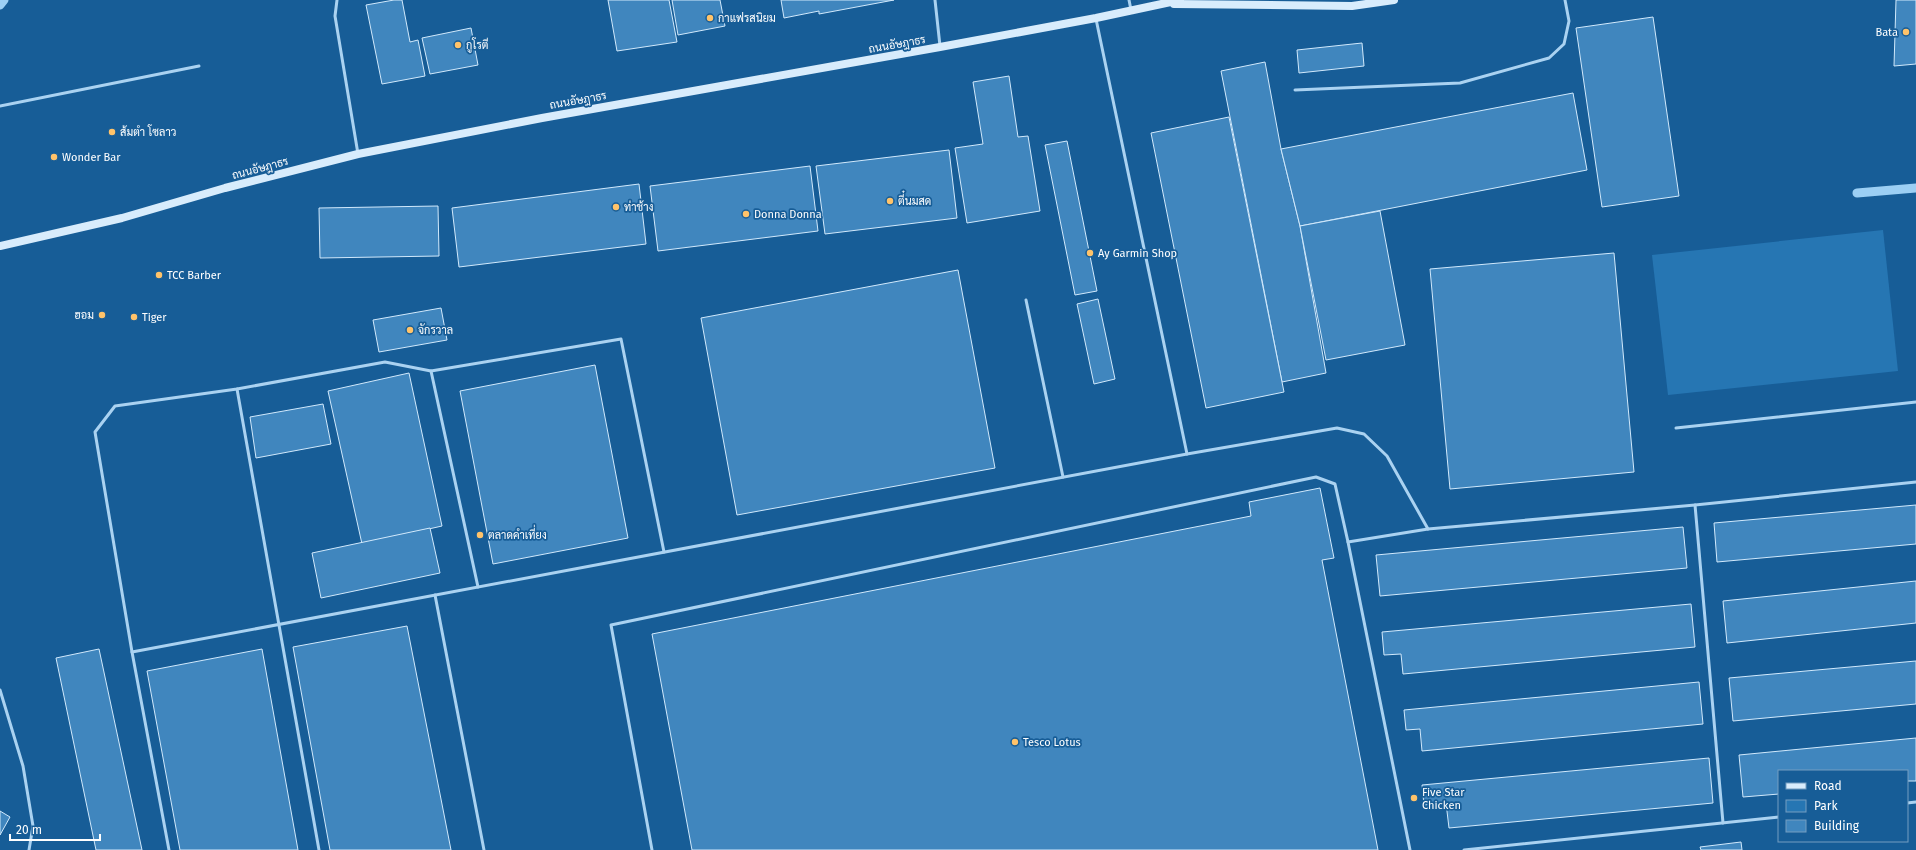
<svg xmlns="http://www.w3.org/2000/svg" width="1916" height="850" viewBox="0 0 1916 850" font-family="'Fira Sans',Sarabun,sans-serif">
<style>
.green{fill:#2676b3}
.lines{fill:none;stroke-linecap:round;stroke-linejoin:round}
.stream{stroke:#9ccff4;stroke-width:9}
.building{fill:#4086be;stroke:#d1e9fc}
.lane{stroke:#aad2f1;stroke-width:3}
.secondary{stroke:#d8ecfc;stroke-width:8}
.poi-dot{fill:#ffc36a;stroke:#175d97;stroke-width:1.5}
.labels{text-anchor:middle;stroke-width:3.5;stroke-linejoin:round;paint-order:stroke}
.poi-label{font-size:11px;fill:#fff;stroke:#175d97;text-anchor:start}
.street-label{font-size:11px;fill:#fff;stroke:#175d97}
</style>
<rect width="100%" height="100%" fill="#175d97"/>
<polygon class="green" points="1883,230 1898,371 1668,395 1652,255"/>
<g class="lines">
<g class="stream">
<polyline points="0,5 4,0"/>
<polyline points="1857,193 1916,188"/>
</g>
</g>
<g class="building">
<polygon points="394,0 402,0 410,42 418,40 425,76 382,84 366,5"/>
<polygon points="608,0 669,0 677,42 617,51"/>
<polygon points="672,0 720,0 725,26 678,35"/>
<polygon points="781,0 894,0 819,14 819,11 784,18"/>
<polygon points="1896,0 1916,0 1916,64 1894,66"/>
<polygon points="1653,17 1679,196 1602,207 1576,28"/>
<polygon points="471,28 478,65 430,74 422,38"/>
<polygon points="1362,43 1364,66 1299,73 1297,50"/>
<polygon points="1265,62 1281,149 1300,226 1326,373 1282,382 1221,71"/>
<polygon points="1009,76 1018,137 1028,136 1040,211 967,223 955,148 983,144 973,82"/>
<polygon points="1573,93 1587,170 1300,226 1281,149"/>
<polygon points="1229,117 1284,392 1206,408 1151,133"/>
<polygon points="1067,141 1097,291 1075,295 1045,145"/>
<polygon points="949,150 957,218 825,234 816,166"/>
<polygon points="810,166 818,231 658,251 650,186"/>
<polygon points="639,184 646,244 459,267 452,208"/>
<polygon points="438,206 439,256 320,258 319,208"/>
<polygon points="1380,211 1405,345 1326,360 1300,226"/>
<polygon points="1614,253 1634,472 1450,489 1430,269"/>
<polygon points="958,270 995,468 737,515 701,318"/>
<polygon points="1098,299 1115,379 1094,384 1077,304"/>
<polygon points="441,308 447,340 379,352 373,320"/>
<polygon points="595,365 628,538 493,564 460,391"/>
<polygon points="409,373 442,526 362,544 328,391"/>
<polygon points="323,404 331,444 256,458 250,417"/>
<polygon points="1320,488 1334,558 1322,560 1378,850 692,850 652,634 1251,516 1249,502"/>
<polygon points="1916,505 1916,544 1717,562 1714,523"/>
<polygon points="1683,527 1687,568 1380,596 1376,555"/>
<polygon points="430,528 440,573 321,598 312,553"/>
<polygon points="1916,581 1916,623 1727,643 1723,601"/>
<polygon points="1691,604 1695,647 1403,674 1401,654 1384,655 1382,632"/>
<polygon points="407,626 451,850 330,850 293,647"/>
<polygon points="99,649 142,850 96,850 56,658"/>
<polygon points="262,649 298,850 180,850 147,671"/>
<polygon points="1916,661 1916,704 1733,721 1729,678"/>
<polygon points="1699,682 1703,724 1422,751 1420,729 1406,730 1404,710"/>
<polygon points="1916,738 1916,781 1907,781 1907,771 1779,771 1779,794 1743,797 1739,755"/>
<polygon points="1709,758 1713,803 1449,828 1446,803 1424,805 1422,785"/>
<polygon points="0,811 10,817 0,835"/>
<polygon points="1741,842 1742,850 1701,850 1700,847"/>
</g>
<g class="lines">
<g class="lane">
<polyline points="337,0 335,16 358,154"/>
<polyline points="935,0 940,46"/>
<polyline points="1129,0 1131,10"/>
<polyline points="1096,19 1187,454"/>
<polyline points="1295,90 1460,83 1549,58 1564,44 1569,21 1565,0"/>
<polyline points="0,106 199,66"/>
<polyline points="1026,300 1063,477"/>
<polyline points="431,371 478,587"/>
<polyline points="237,389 319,850"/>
<polyline points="1676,428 1916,402"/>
<polyline points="1695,505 1723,823"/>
<polyline points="1348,542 1410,850"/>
<polyline points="435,595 484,850"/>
<polyline points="132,652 1187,454 1337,428 1364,434 1387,456 1428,529"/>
<polyline points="0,690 23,766 33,826 29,850"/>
<polyline points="1907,803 1916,802"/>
<polyline points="169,850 132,652 95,432 115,406 237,389 385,362 431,371 621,339 664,552"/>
<polyline points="652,850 611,625 1316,477 1335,484 1348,542 1428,529 1695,505 1916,482"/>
<polyline points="1464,850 1779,817"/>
</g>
<g class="secondary">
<polyline points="1174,4 1352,6 1394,0"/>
<polyline points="0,246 122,218 225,188 358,154 542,118 940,47 1096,18 1180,0"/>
</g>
</g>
<g class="poi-dot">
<circle cx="710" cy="18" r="4"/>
<circle cx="1906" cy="32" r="4"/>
<circle cx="458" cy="45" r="4"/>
<circle cx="112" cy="132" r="4"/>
<circle cx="54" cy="157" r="4"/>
<circle cx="890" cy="201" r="4"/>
<circle cx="616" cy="207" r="4"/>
<circle cx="746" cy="214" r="4"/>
<circle cx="1090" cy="253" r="4"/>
<circle cx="159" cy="275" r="4"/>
<circle cx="102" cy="315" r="4"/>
<circle cx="134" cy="317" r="4"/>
<circle cx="410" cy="330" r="4"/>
<circle cx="480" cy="535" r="4"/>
<circle cx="1015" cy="742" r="4"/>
<circle cx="1414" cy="798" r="4"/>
</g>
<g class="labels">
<g class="poi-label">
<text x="718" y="22">กาแฟรสนิยม</text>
<text x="1898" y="36" text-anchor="end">Bata</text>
<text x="466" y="49">กูโรตี</text>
<text x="120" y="136">ส้มตำ โซลาว</text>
<text x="62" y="161">Wonder Bar</text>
<text x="898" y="205">ตี๋นมสด</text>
<text x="624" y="211">ท่าช้าง</text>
<text x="754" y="218">Donna Donna</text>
<text x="1098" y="257">Ay Garmin Shop</text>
<text x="167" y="279">TCC Barber</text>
<text x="94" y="319" text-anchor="end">ฮอม</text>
<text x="142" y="321">Tiger</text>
<text x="418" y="334">จักรวาล</text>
<text x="488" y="539">ตลาดคำเที่ยง</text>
<text x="1023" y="746">Tesco Lotus</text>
<text x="1422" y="796">Five Star<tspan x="1422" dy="13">Chicken</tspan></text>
</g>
<g class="street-label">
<text transform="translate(897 44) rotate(-10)" y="4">ถนนอัษฎาธร</text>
<text transform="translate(578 100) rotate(-10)" y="4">ถนนอัษฎาธร</text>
<text transform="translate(260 168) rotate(-15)" y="4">ถนนอัษฎาธร</text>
</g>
</g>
<rect x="1778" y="770" width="130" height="72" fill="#175d97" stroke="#749ec1"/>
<rect x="1786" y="783" width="20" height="6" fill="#d8ecfc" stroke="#749ec1"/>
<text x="1814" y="790" font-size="12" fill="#ffffff">Road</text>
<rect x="1786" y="800" width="20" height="12" fill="#2676b3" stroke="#749ec1"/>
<text x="1814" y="810" font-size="12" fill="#ffffff">Park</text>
<rect x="1786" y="820" width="20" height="12" fill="#4086be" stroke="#749ec1"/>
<text x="1814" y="830" font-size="12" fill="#ffffff">Building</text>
<path d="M10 834v6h90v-6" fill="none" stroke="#ffffff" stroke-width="2"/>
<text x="16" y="834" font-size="12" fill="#ffffff" stroke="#175d97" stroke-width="3" paint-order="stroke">20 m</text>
</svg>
